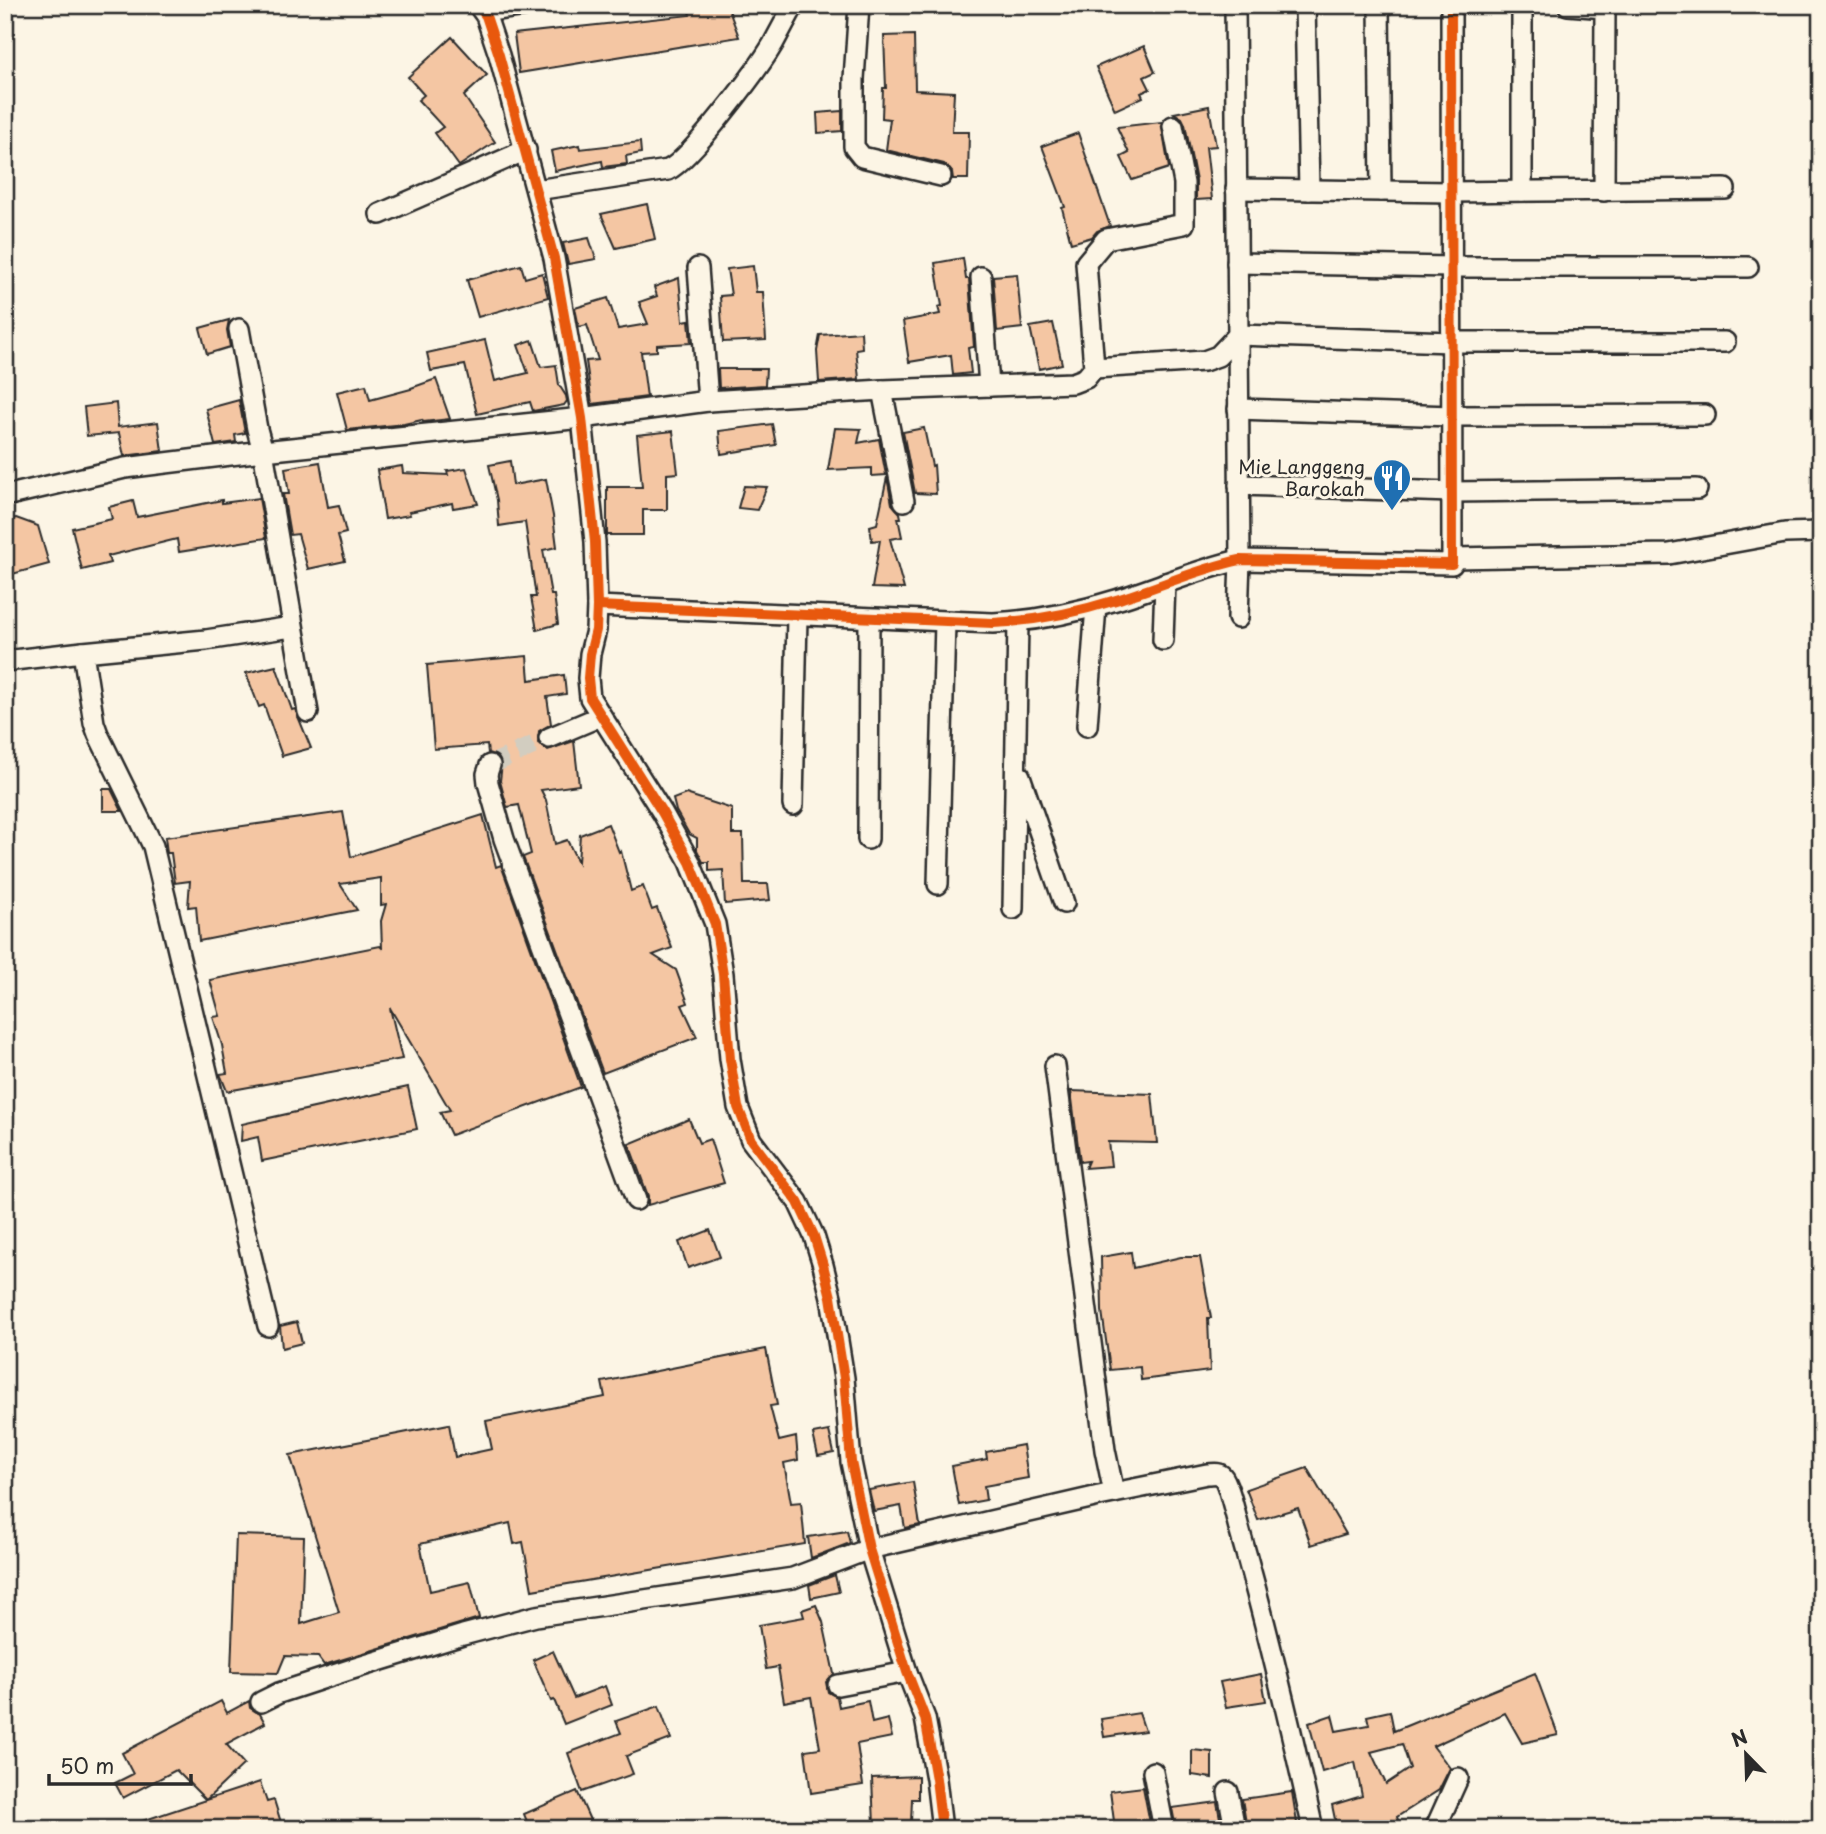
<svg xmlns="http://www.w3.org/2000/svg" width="1826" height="1834" viewBox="0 0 1826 1834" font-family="'Playpen Sans',sans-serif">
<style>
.building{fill:#f4c6a3;stroke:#2b2b2b;stroke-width:2;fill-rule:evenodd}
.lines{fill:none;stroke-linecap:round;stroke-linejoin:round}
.street-tunnel{stroke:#d2cdc0;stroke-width:19;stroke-dasharray:19 10;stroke-linecap:butt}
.lane-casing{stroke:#2b2b2b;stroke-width:15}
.street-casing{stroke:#2b2b2b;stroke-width:24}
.lane{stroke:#fcf5e5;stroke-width:10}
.street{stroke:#fcf5e5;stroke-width:19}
.cycleway-casing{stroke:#fcf5e5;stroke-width:15}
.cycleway{stroke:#e8590c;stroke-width:10}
.labels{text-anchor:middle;stroke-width:6;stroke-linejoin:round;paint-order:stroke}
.poi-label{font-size:19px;fill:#2b2b2b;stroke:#fcf5e5;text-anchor:end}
</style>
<rect width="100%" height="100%" fill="#fcf5e5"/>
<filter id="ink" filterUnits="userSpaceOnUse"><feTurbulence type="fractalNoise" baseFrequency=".0143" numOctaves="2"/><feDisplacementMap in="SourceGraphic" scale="14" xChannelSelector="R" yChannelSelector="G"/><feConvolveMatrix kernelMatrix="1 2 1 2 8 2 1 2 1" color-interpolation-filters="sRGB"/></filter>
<g filter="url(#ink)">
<g class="building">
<polygon points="687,5 727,5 739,37 519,73 514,34 690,15"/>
<polygon points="914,35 915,90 954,92 952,132 969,132 968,179 953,179 952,172 944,164 886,150 890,119 882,118 883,88 886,88 884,36"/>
<polygon points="452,37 487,75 464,96 495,142 459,166 435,133 443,127 418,100 424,95 408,77"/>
<polygon points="1144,46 1155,72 1144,77 1150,89 1141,93 1143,97 1115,110 1096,67"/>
<polygon points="1209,106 1216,146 1206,147 1212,199 1196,200 1196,181 1185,124 1182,118 1174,113"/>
<polygon points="842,111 842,131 818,133 817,113"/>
<polygon points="1161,122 1169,168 1132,180 1121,157 1129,153 1117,127"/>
<polygon points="1078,133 1110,226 1097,231 1092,237 1071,243 1062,208 1065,207 1042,146"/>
<polygon points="640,142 641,153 626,156 627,164 603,167 602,161 555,171 551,151 579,145 580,149"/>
<polygon points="647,204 655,239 616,248 601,214"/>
<polygon points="589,238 596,259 568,264 563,243"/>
<polygon points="963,258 966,279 969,279 974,347 968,348 971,373 953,375 951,355 909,362 903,321 940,314 938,307 942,306 935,263"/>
<polygon points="521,265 525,278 542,273 548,297 478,317 467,280"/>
<polygon points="753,266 756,292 763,292 766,340 723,342 720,296 731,295 727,269"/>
<polygon points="1017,274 1022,328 997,331 993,276"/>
<polygon points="679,278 683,321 689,320 691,343 657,345 657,351 641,352 647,397 592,404 586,361 598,360 587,325 579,327 575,308 608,298 618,329 648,324 639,302 657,296 654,287"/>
<polygon points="229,320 227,330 230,347 207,354 200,328"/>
<polygon points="1053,323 1062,364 1039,369 1030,327"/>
<polygon points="861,332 862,348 856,349 859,379 819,382 817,351 820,335"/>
<polygon points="485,340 495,381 528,373 518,345 532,340 541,367 556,365 559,385 566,396 567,401 564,405 533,411 530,402 477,414 465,365 431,371 427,353"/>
<polygon points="718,369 766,369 765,385 719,388"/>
<polygon points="436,379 450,419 423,422 422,420 404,424 347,430 337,392 366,385 370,400 411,389 411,388"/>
<polygon points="239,400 245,433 235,435 236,442 215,445 206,409"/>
<polygon points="116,403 118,427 158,422 162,451 124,456 119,433 87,436 84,407"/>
<polygon points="772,424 776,445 721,454 719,431"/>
<polygon points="835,428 861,429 858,443 879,439 886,475 872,476 872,468 828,470"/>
<polygon points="924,428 932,466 934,465 936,494 915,493 903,432"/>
<polygon points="673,431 678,473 667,474 667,510 643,510 643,535 607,535 607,487 642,487 637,435"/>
<polygon points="510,461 513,485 546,479 553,516 557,547 543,550 551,595 554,595 558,624 537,630 531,597 536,597 525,522 499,526 497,500 489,465"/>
<polygon points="320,462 328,507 339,505 346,533 338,535 345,561 308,569 298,534 290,535 283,494 289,494 285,468"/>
<polygon points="402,466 403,473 448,475 447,471 466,468 478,504 453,508 452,503 409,512 410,515 385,519 377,470"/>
<polygon points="887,477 892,504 900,513 901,518 898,518 902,537 890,539 904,589 872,588 880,540 872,541 870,526 877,524"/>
<polygon points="744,486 767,487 757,510 738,508"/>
<polygon points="259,498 266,538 179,552 177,539 108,556 110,563 82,570 72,528 112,519 109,507 133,501 137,517 222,500 222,503"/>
<polygon points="16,518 38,526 49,564 5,576 5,520"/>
<polygon points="527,656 529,680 564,675 566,694 547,697 551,724 539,731 538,743 548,750 574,741 579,785 541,790 546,800 555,844 567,840 578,862 580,835 608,824 619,852 621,851 631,891 643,886 652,910 657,908 672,948 653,955 676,970 688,1003 682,1005 697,1037 603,1073 523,857 531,854 519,805 507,807 500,781 502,763 500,757 488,753 487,745 434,749 427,665"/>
<polygon points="276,666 292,710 295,709 311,748 282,756 264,705 259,707 246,673"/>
<polygon points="103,789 111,789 122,811 103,811"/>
<polygon points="686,794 732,809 732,834 743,834 744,884 768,884 770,900 725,904 723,870 709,871 709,862 703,862 697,850 697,838 689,834 676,811 673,799"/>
<polygon points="343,812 351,857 483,815 496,867 501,865 581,1087 451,1135 440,1112 450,1110 390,1008 402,1059 227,1091 220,1074 227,1073 222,1045 213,1017 220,1016 210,980 380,946 382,948 381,921 386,904 381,905 381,878 340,884 357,910 199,941 196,906 188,907 190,881 175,883 171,853 167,853 165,837"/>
<polygon points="408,1087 417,1129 262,1161 258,1137 241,1141 242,1124"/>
<polygon points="1071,1091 1152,1094 1157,1143 1108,1142 1111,1166 1085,1168 1088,1161 1080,1162"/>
<polygon points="689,1119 699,1143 710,1139 724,1183 648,1205 648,1196 629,1144"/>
<polygon points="710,1230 720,1257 688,1268 679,1242"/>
<polygon points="1131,1252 1133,1268 1181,1257 1200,1257 1211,1318 1208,1318 1210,1371 1141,1380 1140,1367 1110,1370 1102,1311 1101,1257"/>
<polygon points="297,1322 302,1343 282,1348 280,1326"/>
<polygon points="766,1349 777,1405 770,1406 779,1441 796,1437 798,1460 784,1463 791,1503 801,1502 805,1544 532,1590 523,1542 514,1544 510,1523 420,1544 430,1591 470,1582 479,1618 324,1665 318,1657 285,1656 278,1673 231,1672 236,1535 304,1537 301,1624 339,1612 290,1455 449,1424 455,1457 492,1449 486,1421 605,1397 602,1382"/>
<polygon points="829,1431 834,1453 818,1456 813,1434"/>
<polygon points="1023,1445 1028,1478 984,1486 986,1500 959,1505 952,1466 987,1459 986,1452"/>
<polygon points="1307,1468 1346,1534 1311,1545 1298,1508 1258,1520 1246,1489"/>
<polygon points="913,1482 920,1525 905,1528 901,1506 874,1511 869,1490"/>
<polygon points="847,1531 850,1543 811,1558 808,1537"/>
<polygon points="835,1575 839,1592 811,1598 809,1585"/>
<polygon points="816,1605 823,1622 834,1674 826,1682 828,1692 837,1697 839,1707 868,1701 872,1723 888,1719 892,1737 857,1744 863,1785 811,1793 805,1750 820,1748 811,1697 784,1702 778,1667 766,1669 759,1625 804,1617 802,1610"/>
<polygon points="553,1651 574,1698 605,1686 612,1705 564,1724 554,1700 551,1701 533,1660"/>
<path d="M1535 1673 1558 1735 1522 1743 1505 1713 1433 1746 1450 1768 1439 1790 1397 1817 1401 1829H1337L1332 1805 1362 1796 1355 1762 1322 1772 1309 1723 1332 1715 1336 1731 1369 1725 1367 1716 1390 1711 1394 1731ZM1402 1744 1410 1768 1386 1784 1371 1752Z"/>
<polygon points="1261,1674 1266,1701 1226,1707 1220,1682"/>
<polygon points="221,1701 227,1713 249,1701 250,1708 260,1714 265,1723 226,1744 244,1764 206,1800 176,1770 123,1798 115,1783 133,1774 122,1753"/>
<polygon points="659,1706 671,1739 626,1756 633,1774 582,1792 568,1753 621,1733 616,1721"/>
<polygon points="1139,1713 1145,1731 1104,1737 1101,1719"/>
<polygon points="1192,1750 1212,1752 1212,1778 1192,1775"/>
<polygon points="918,1776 918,1799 912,1799 911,1823 874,1825 872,1778"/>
<polygon points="260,1782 267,1802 274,1800 283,1829 127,1829 127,1826"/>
<polygon points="1143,1787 1151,1828 1115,1829 1110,1791"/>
<polygon points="577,1791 594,1829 530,1829 524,1814"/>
<polygon points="1292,1792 1298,1829 1247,1829 1242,1799"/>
<polygon points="1217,1802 1222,1829 1176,1829 1172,1808"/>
</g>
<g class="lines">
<polyline class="street-tunnel" points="490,765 549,738"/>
<defs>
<polyline id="lane" points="486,16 567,5"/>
<g id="street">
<polyline points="478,5 486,16 499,55 554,258 582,418 595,542 597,606 596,630 590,654 588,678 590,698 662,812 690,862 715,924 723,974 730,1059 738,1107 751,1140 798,1202 814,1236 823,1265 831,1297 844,1378 851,1462 869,1549 907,1672 925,1718 936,1779 942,1829"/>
<polyline points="859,5 854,79 854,147 862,157 941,176"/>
<polyline points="1235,5 1240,560 1238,618"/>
<polyline points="1305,5 1309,190"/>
<polyline points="1379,5 1381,191"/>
<polyline points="1522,5 1522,191"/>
<polyline points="1568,5 1605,8 1604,191"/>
<polyline points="1236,189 1451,192 1725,189"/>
<path d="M536 190 668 170C690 160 759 68 773 44 780 31 787 18 794 5"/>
<polyline points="380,214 526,150"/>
<polyline points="1237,263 1452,267 1748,267"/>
<polyline points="698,268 708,401"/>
<polyline points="981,277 989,386"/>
<polyline points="239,329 257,429 263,451 308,712"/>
<polyline points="1094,368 1204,361 1218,356 1238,335 1452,342 1725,342"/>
<polyline points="882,390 904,501"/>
<polyline points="1238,409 1452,416 1705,415"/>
<polyline points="1239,485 1452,492 1697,489"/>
<polyline points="5,496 125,468 263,451 582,418 708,401 882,390 1073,383 1086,378 1094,368 1086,263 1106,239 1184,224 1184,183 1173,126"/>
<polyline points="1453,558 1669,554 1785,533 1821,532"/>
<path d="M597 606 993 623C1035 621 1075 613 1116 600 1157 588 1197 569 1240 560L1452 564 1451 5"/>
<polyline points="1163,640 1165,583"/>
<polyline points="5,661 83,652"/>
<polyline points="1087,726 1096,606"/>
<polyline points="549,738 601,716"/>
<polyline points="490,765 487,774 488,783 504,839 636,1200"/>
<polyline points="1020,776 1064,903"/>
<polyline points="793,805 797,616"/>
<polyline points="868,839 869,619"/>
<polyline points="938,884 945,622"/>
<polyline points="1013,909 1018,622"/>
<polyline points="1055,1066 1105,1450 1114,1493"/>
<polyline points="268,1326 153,846 98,734 94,723 83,652 206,640 292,627"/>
<polyline points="838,1685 907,1672"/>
<path d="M261 1702 279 1693 349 1670 463 1635 536 1616 793 1578 869 1549 1099 1496 1207 1474C1212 1474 1219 1472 1222 1476 1229 1483 1237 1522 1240 1532 1268 1630 1291 1729 1313 1829"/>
<polyline points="1153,1772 1164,1829"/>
<polyline points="1228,1792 1235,1829"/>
<polyline points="1435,1829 1458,1778"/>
</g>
</defs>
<use href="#lane" class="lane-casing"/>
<use href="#street" class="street-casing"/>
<use href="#lane" class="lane"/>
<use href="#street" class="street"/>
<defs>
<g id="cycleway">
<polyline points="478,5 486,16 499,55 554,258 582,418 595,542 597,606 596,630 590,654 588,678 590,698 662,812 690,862 715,924 723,974 730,1059 738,1107 751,1140 798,1202 814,1236 823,1265 831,1297 844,1378 851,1462 869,1549 907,1672 925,1718 936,1779 942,1829"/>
<path d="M597 606 993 623C1035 621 1075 613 1116 600 1157 588 1197 569 1240 560L1452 564 1451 5"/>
</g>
</defs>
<use href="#cycleway" class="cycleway-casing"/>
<use href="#cycleway" class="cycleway"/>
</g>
</g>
<defs>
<symbol id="restaurant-pin" viewBox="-11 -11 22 30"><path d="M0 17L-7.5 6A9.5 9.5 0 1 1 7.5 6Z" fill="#1f6fb2" stroke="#fcf5e5"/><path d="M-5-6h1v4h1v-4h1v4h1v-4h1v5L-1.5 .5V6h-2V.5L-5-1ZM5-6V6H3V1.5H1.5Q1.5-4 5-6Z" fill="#fff"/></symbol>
</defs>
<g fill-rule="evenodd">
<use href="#restaurant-pin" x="1370" y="456" width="44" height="60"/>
</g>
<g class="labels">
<g class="poi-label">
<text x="1365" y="474">Mie Langgeng<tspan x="1365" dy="22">Barokah</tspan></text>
</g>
</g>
<rect width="1826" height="1834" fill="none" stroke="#fcf5e5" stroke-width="28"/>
<rect x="14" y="14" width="1798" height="1806" fill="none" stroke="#2b2b2b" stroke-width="2.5" filter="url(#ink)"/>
<g transform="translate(1746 1754) rotate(337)" stroke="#fcf5e5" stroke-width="5" paint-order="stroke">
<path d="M0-5L12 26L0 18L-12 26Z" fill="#2b2b2b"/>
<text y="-10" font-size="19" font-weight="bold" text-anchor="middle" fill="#2b2b2b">N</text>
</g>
<path d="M49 1774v10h142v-10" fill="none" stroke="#2b2b2b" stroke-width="3.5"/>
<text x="60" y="1774" font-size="21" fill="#2b2b2b" stroke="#fcf5e5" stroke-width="5" paint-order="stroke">50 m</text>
</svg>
